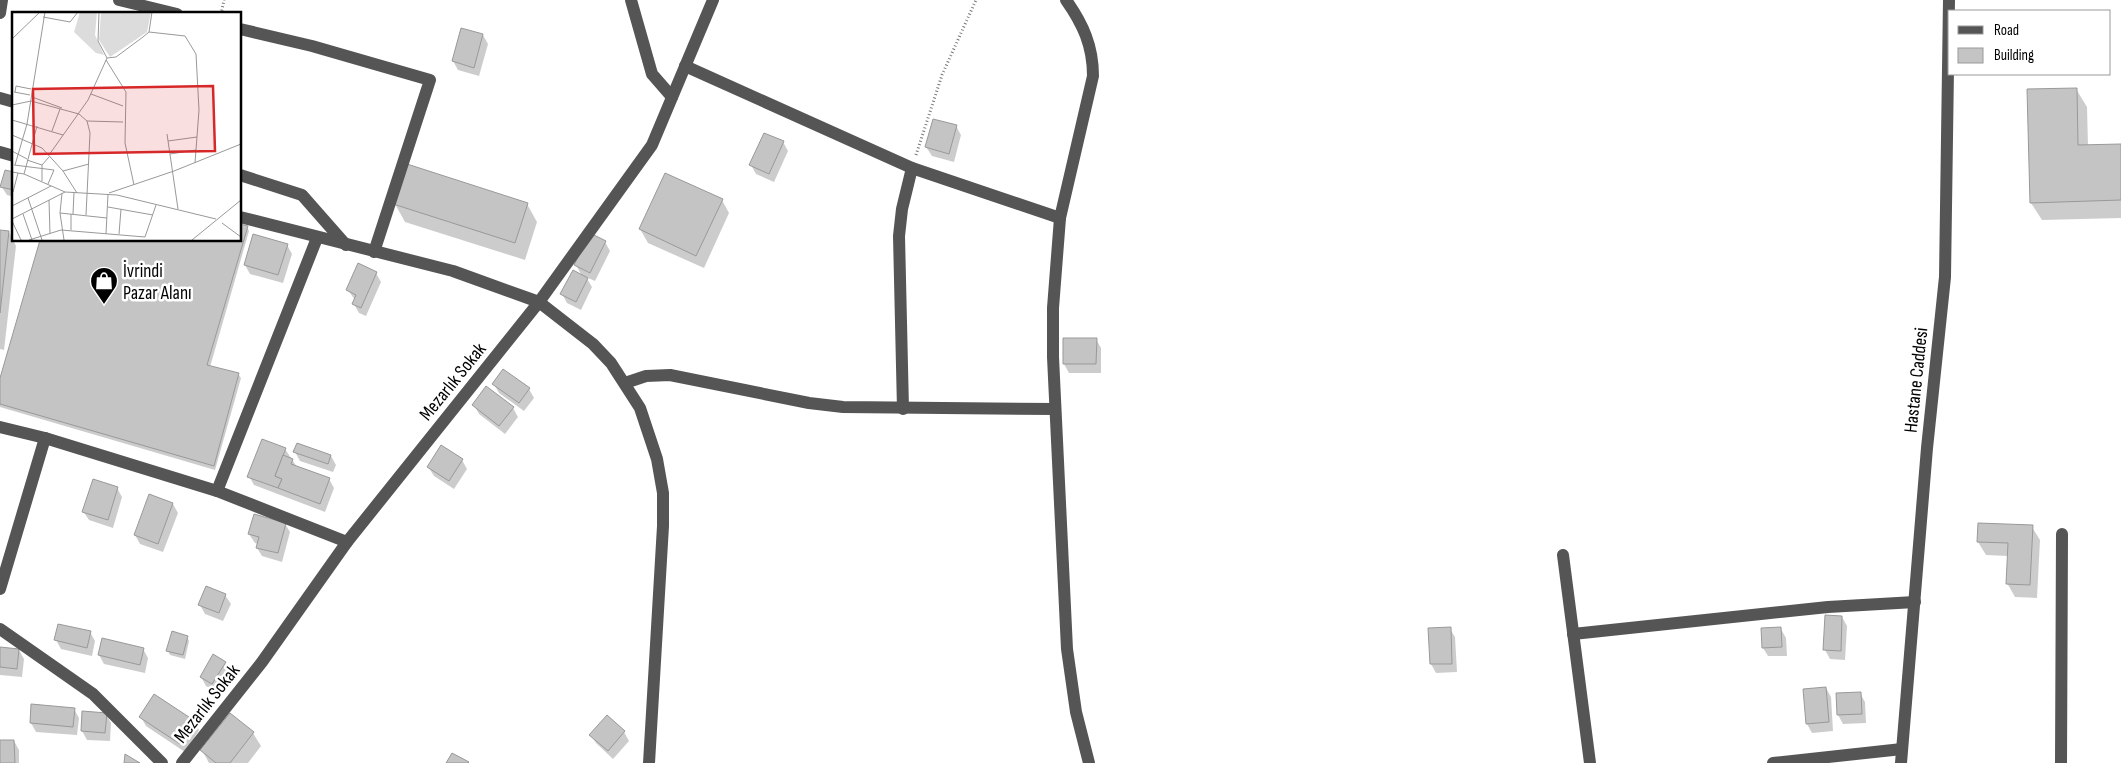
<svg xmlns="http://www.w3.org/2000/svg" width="2121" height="763" viewBox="0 0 2121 763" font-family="'Sofia Sans Condensed',sans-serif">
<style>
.shadow{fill:#0003}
.building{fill:#c4c4c4;stroke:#999}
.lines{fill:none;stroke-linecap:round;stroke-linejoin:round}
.path{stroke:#777;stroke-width:3;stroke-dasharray:1 2.5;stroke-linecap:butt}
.minor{stroke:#555;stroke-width:12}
.labels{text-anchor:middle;stroke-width:5;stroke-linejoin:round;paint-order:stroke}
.poi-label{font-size:19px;fill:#000;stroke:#fff;text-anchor:start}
.street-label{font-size:19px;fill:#000;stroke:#fff}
.inset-road{fill:none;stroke:#999;stroke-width:1}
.view{fill:#d62828;fill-opacity:0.15;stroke:#d62828;stroke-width:2.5}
.inset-edge{fill:none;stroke:#000;stroke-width:2.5}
</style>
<rect width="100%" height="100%" fill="#fff"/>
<g class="shadow">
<polygon points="483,35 488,44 479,76 458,70 453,61"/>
<polygon points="2076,89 2087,107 2088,146 2121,145 2121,218 2042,220 2031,203"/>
<polygon points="956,126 961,135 954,162 932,156 926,147"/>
<polygon points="783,142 788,151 774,182 756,174 751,165"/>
<polygon points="14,173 14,197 7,195 1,186"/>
<polygon points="722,200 729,213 704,268 648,243 640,229"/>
<polygon points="395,204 527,204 537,222 525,260 405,222"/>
<polygon points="240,225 247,227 249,231 210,367 238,374 241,378 215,470 0,407 0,382 42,240 240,240"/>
<polygon points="0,231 9,232 16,246 4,350 0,349"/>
<polygon points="605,242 610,251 595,281 586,277 592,287 581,310 567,303 562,294 582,276 576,265"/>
<polygon points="287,245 292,254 283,283 250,274 245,265"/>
<polygon points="376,273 381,282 366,316 359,313 354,304 355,300 348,290"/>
<polygon points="1096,339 1101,348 1101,373 1069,373 1064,364"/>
<polygon points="494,384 529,389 534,398 524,411 499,393"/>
<polygon points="474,405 513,408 518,417 505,434 479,414"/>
<polygon points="285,449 297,467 329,479 334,488 325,512 254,485 249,476"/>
<polygon points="295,452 331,456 336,465 333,472 300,461"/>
<polygon points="462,460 467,469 454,489 434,476 429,468"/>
<polygon points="117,488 122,497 113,528 89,520 83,511"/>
<polygon points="173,504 178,513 163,552 140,544 135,535"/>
<polygon points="285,524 290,532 282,562 262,556 257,548 258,544 255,543 249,534"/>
<polygon points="2032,527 2040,540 2037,598 2015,597 2007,583 2008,556 1986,555 1978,542"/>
<polygon points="225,595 231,604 223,621 205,614 200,605"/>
<polygon points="1842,617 1847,626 1845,660 1830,659 1825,650"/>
<polygon points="1430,629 1450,629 1455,637 1457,672 1436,673 1431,664"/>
<polygon points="1781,629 1786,638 1787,656 1768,656 1763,648"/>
<polygon points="90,632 95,641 92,656 61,649 56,640"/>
<polygon points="187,637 189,641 185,659 170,655 168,651"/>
<polygon points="0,648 19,650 24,659 22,677 0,675"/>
<polygon points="143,649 148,658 145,673 104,664 99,655"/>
<polygon points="225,663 230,671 218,692 206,686 201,677"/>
<polygon points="1826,688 1831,697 1833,731 1812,733 1807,724"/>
<polygon points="1860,693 1865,702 1866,723 1843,724 1838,715 1837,695"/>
<polygon points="74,709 79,718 77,735 36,732 31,723"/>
<polygon points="106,714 111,723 110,741 87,740 82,731"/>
<polygon points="230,714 253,733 261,746 248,763 209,763 202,750"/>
<polygon points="141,717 194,722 199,730 185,752 146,726"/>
<polygon points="607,717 624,732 629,741 613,759 596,743 591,735"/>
<polygon points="14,741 19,750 19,763 0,763 0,742"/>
</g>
<g class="building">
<polygon points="461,28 483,34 474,68 452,61"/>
<polygon points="2077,88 2078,145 2121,144 2121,200 2030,203 2027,89"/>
<polygon points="933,119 957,125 949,154 925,147"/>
<polygon points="764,133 784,141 769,174 749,165"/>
<polygon points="407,164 528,203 515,243 393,204"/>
<polygon points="5,170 14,172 14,190 0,187"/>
<polygon points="665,173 723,199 696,256 639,229"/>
<polygon points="240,224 248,226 207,365 239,373 214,466 0,404 0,378 40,240 240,240"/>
<polygon points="0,230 9,231 0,313"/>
<polygon points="590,233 606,241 590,273 574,265"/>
<polygon points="253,234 288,244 278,275 244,265"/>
<polygon points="358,263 377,272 361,308 352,304 356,295 346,290"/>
<polygon points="573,270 588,278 576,302 560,294"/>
<polygon points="1063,338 1097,338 1096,364 1063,364"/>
<polygon points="503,369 530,388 519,403 492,384"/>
<polygon points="486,386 514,407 499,426 472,405"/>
<polygon points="262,439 286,448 275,476 282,479 278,488 247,477"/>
<polygon points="297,443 331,455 328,464 293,452"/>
<polygon points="441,445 463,459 449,481 427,467"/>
<polygon points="283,455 293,459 291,464 330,478 320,504 278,488 282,479 275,476"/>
<polygon points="93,479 118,487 108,520 82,512"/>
<polygon points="149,494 173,503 158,544 134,535"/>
<polygon points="254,514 286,523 278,553 256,548 259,537 248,534"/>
<polygon points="1978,523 2033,525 2030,585 2006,584 2008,543 1977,542"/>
<polygon points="206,586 226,594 219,613 198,605"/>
<polygon points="1825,615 1842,616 1841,651 1823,650"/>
<polygon points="58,624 91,631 87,648 54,640"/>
<polygon points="1451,627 1452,664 1430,664 1428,628"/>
<polygon points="1781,627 1782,647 1762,648 1761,628"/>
<polygon points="172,631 188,636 183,655 166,651"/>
<polygon points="102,638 144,648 140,665 98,655"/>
<polygon points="0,647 19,649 17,669 0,667"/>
<polygon points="213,654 226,662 212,684 200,677"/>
<polygon points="1826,687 1829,722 1806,724 1803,689"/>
<polygon points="1861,692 1862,714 1837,715 1836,693"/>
<polygon points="154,694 195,721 180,744 139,717"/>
<polygon points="31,704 75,708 73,727 30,723"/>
<polygon points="82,711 107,713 105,733 81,731"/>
<polygon points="230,713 254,732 230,763 216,763 200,750"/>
<polygon points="607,715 625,731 608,751 589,735"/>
<polygon points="0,740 14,740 15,763 0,763"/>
<polygon points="452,753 469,762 468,763 446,763"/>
<polygon points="125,754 140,763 124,763"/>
</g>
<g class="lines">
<g class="path">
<polyline points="221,14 224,0"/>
<polyline points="916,155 942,75 976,0"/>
</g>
<g class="minor">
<polyline points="119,0 177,14"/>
<polyline points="631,0 652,74 672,97"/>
<path d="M1066 0C1083 24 1093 46 1093 76L1060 218 1053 308V357L1067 649 1076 712 1089 763"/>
<polyline points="0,13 2,0"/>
<polyline points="240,29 312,46 430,80 374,252"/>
<polyline points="685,66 912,168 1060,218"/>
<polyline points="0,98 14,102"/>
<polyline points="0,152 14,156"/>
<polyline points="240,175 302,195 346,245"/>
<polyline points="240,217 453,271 539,302 593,344 611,363 640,408 657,459 663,493 663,526 649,763"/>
<polyline points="625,383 646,376 670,375 809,403 843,407 1055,409"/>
<polyline points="903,409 899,236 902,209 912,168"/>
<polyline points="0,427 45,438 217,491 347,542"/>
<polyline points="217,491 317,238"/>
<polyline points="1563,555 1590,763"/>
<polyline points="0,589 45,438"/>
<polyline points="0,629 93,694 162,763"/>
<polyline points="1573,634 1828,607 1915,602"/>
<polyline points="182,763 262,662 347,542 539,302 652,145 713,0"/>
<polyline points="1773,763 1902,749"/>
<polyline points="1901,763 1927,448 1945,277 1949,0"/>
<polyline points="2061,763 2062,534"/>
</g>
</g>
<defs>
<symbol id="shop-pin" viewBox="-11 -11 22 30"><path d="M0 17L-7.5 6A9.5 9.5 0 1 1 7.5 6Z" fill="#000" stroke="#fff"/><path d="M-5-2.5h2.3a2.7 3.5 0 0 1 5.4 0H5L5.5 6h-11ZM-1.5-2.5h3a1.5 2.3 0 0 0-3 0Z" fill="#fff"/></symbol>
</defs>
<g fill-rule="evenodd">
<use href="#shop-pin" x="88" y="265" width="32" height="43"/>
</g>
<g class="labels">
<g class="poi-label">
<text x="123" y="277">İvrindi<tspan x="123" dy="22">Pazar Alanı</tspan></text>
</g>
<g class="street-label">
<text transform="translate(1915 380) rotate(-84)" y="7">Hastane Caddesi</text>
<text transform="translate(452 381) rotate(-51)" y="7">Mezarlık Sokak</text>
<text transform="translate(206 703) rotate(-52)" y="7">Mezarlık Sokak</text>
</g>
</g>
<g transform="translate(12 12)">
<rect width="229" height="229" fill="#fff"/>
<path d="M68 0H85L83 23 92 43 84 41 62 20ZM89 0H139L135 20 98 45 87 28Z" fill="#dcdcdc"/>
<path class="inset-road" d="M87 0 86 29 95 46M31 5 58 10 66 0M137 20 173 24 184 42 187 98 183 151M0 27 28 0M95 46 104 45 131 25 137 20 140 0M94 48 114 80 113 131 122 173M2 80 18 83M3 80 4 74 19 77M79 82 111 94M20 85 50 96M0 93 19 89 67 102 75 109 78 121 74 203M0 108 51 123M75 109 111 110M40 119 48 97M155 122 166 197M0 123 30 136 51 159 65 181M156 129 185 125M0 139 15 147M158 142 184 138M37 143 76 88 95 46M15 148 30 153M2 153 42 158 36 172M3 153 15 112 33 0M51 159 77 152M0 160 12 162 53 180 105 183 204 207M12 162 25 114M30 169V153L37 145M1 180 6 161M50 181 48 201 52 228M97 181 162 159 229 132M16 186 30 228M37 188 38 222M0 194 39 174M96 195 141 203M48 201 95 206M11 202 20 228M59 202V218M61 202 62 180M0 207 53 180M0 209 9 228M210 211 229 225M94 222 96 182M107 222 109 197M17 228 49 218 133 225 144 193M180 228 229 188"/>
<path class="view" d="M201 74 203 139 22 142 21 77Z"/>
<rect width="229" height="229" class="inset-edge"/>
</g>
<rect x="1948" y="10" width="162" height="65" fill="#ffffff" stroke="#999999"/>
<rect x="1958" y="26" width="25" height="8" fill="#555555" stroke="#999999"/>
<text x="1994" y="35" font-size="15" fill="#000000">Road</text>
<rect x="1958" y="48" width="25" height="15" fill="#c4c4c4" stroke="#999999"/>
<text x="1994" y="60" font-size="15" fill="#000000">Building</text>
</svg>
